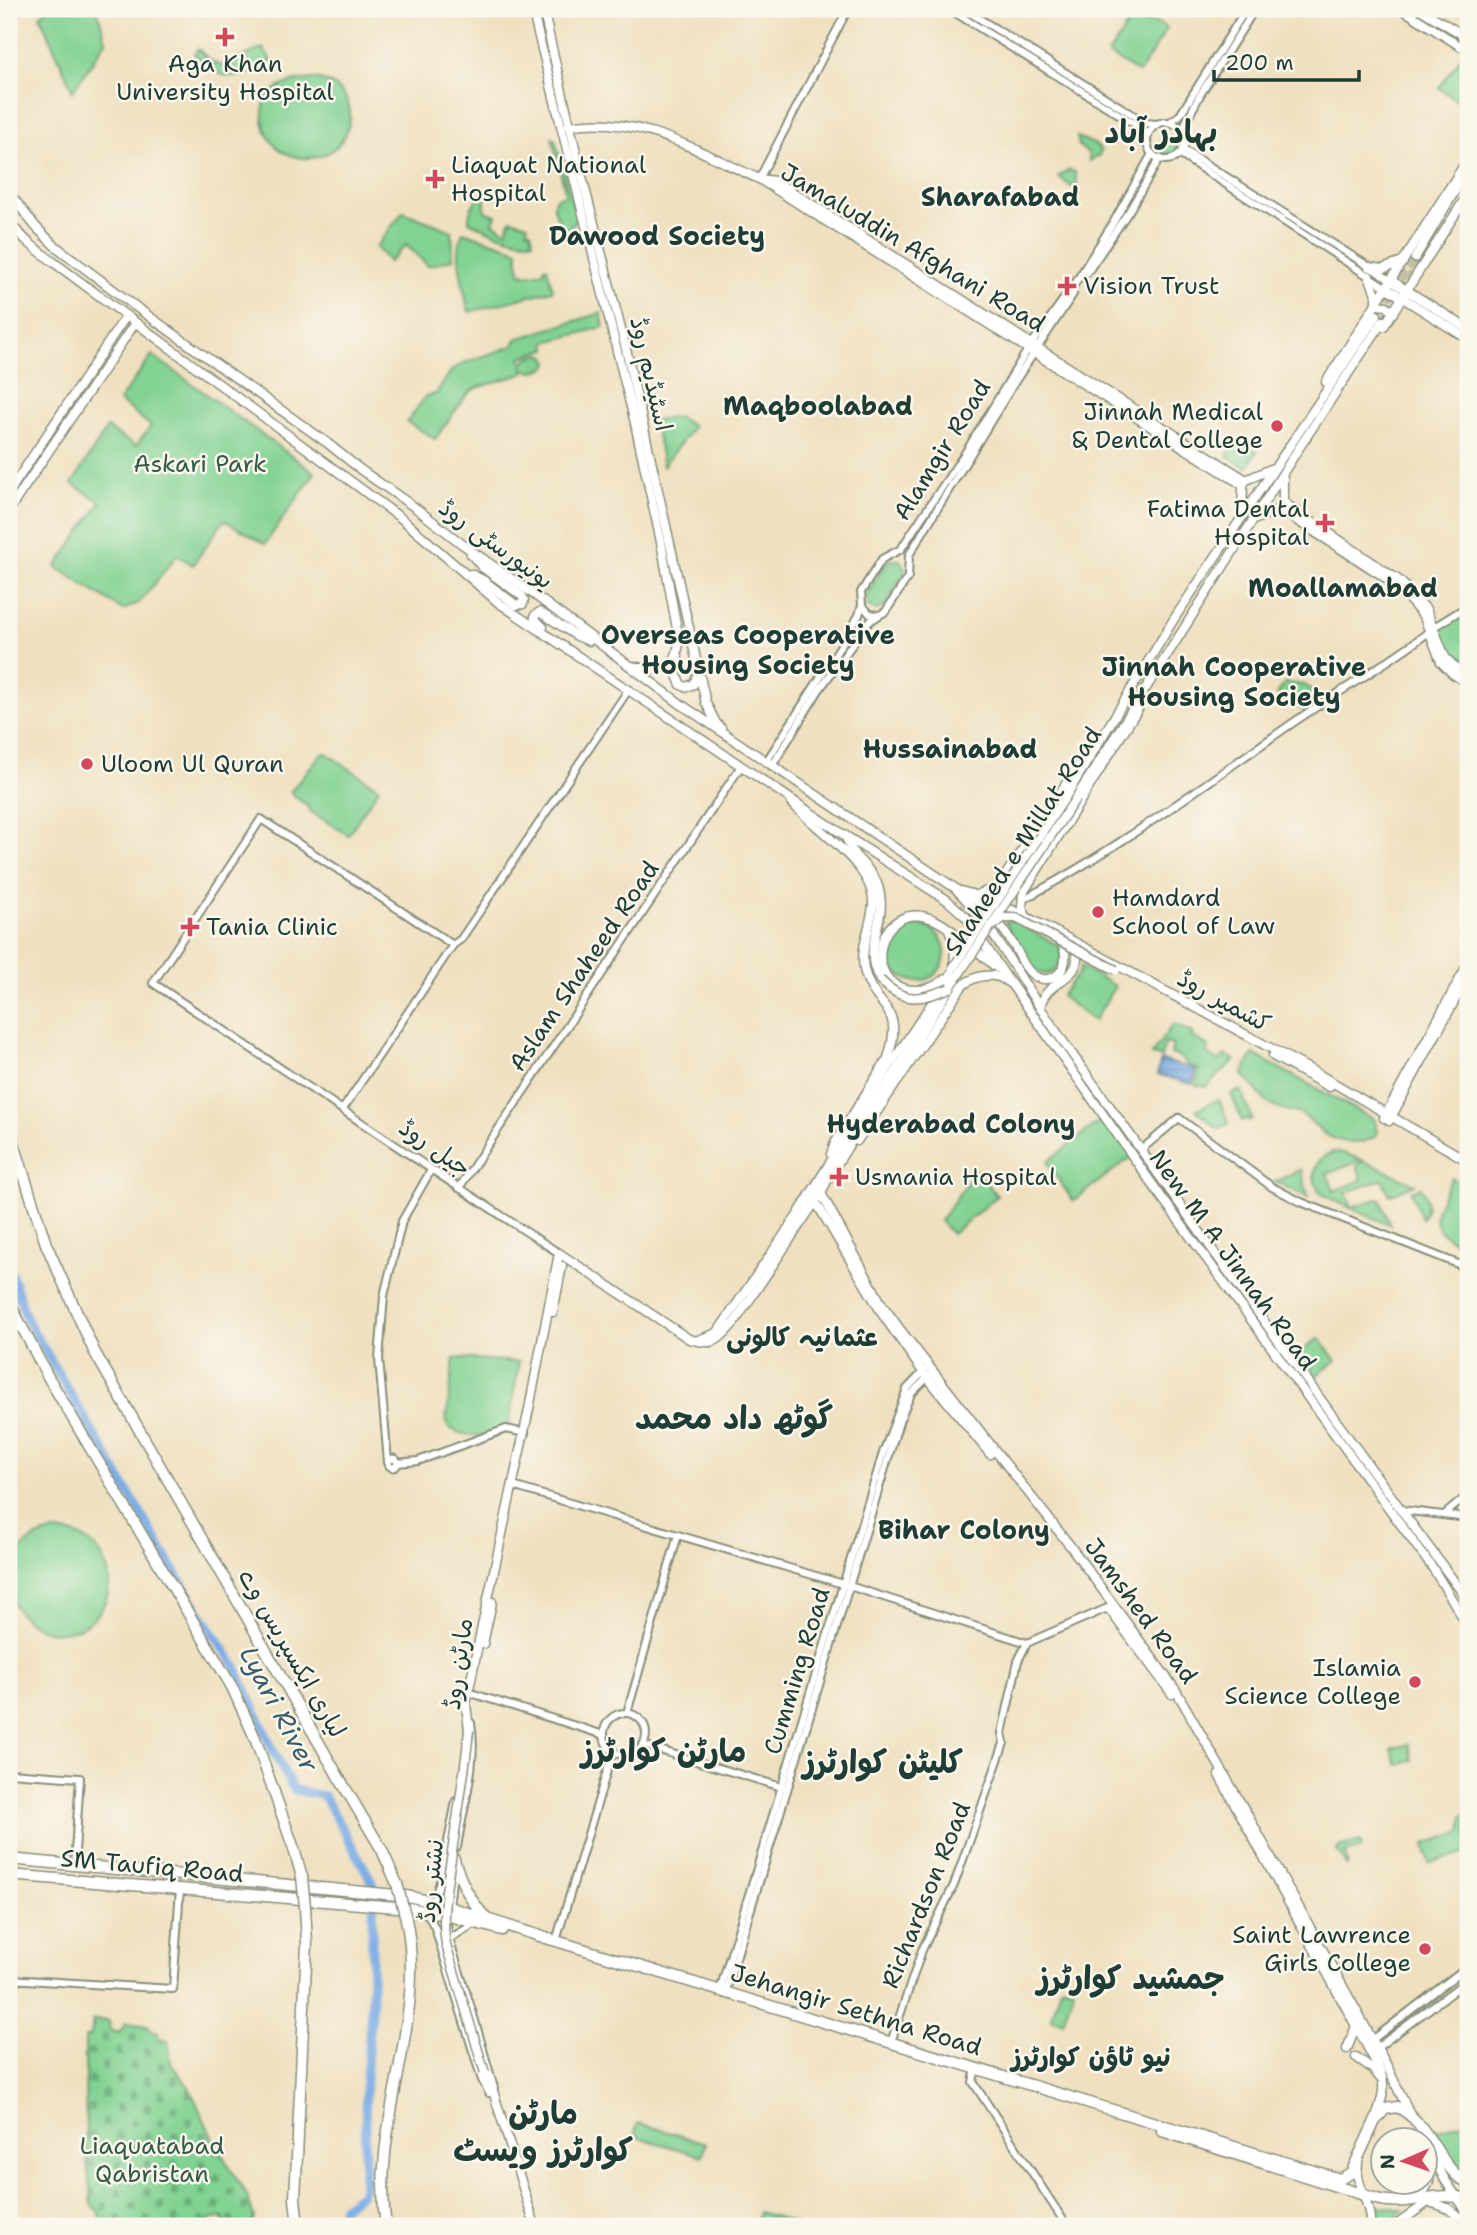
<svg xmlns="http://www.w3.org/2000/svg" width="1477" height="2235" viewBox="0 0 1477 2235" font-family="'Shantell Sans','Playpen Sans Arabic',sans-serif">
<style>
.green{fill:#81d293;stroke:#508864;stroke-width:2}
.cemetery{fill:url(#cemetery-stones);stroke:#508864;stroke-width:2}
.water{fill:url(#water-rules);stroke:#4c748c;stroke-width:2}
.lines{fill:none;stroke-linecap:round;stroke-linejoin:round}
.river{stroke:#78aae4;stroke-width:9}
.major-tunnel{stroke:#c5bfa4;stroke-width:8;stroke-dasharray:8 4;stroke-linecap:butt}
.minor-casing{stroke:#878e7a;stroke-width:10}
.major-casing{stroke:#878e7a;stroke-width:11}
.highway-casing{stroke:#878e7a;stroke-width:13}
.minor{stroke:#fff;stroke-width:6}
.major{stroke:#fff;stroke-width:8}
.highway{stroke:#fff;stroke-width:10}
.major-bridge-casing{stroke:#878e7a;stroke-width:11;stroke-linecap:butt}
.highway-bridge-casing{stroke:#878e7a;stroke-width:13;stroke-linecap:butt}
.major-bridge{stroke:#fff;stroke-width:8}
.highway-bridge{stroke:#fff;stroke-width:10}
.poi-dot{fill:#d1495b;stroke:#fbf7ec;stroke-width:2.5}
.labels{text-anchor:middle;stroke-width:5;stroke-linejoin:round;paint-order:stroke}
.poi-label{font-size:24px;fill:#1f3d34;stroke:#fbf7ec;text-anchor:start}
.street-label{font-size:24px;fill:#1f3d34;stroke:#fbf7ec}
.park-label{font-size:24px;fill:#335b47;stroke:#fbf7ec}
.neighbourhood-label{font-size:26px;font-weight:bold;fill:#1f3d34;stroke:#fbf7ec}
.water-label{font-size:26px;font-style:italic;fill:#3a5e69;stroke:#fbf7ec}
.district-label{font-size:32px;font-weight:bold;fill:#1f3d34;stroke:#fbf7ec}
</style>
<defs>
<pattern id="cemetery-stones" width="16" height="16" patternUnits="userSpaceOnUse" patternTransform="scale(1.75)"><rect width="16" height="16" fill="#81d293"/><path d="M2 7V4a2 2 0 0 1 4 0v3zM10 15v-3a2 2 0 0 1 4 0v3z" fill="#69ac79"/></pattern>
<pattern id="water-rules" width="6" height="5" patternUnits="userSpaceOnUse" patternTransform="scale(1.75)"><rect width="6" height="5" fill="#78aae4"/><path d="M0 2.5h6" fill="none" stroke="#628cba"/></pattern>
</defs>
<rect width="100%" height="100%" fill="#fbf7ec"/>
<filter id="ink" filterUnits="userSpaceOnUse"><feTurbulence type="fractalNoise" baseFrequency=".0143" numOctaves="2"/><feDisplacementMap in="SourceGraphic" scale="14" xChannelSelector="R" yChannelSelector="G"/><feConvolveMatrix kernelMatrix="1 2 1 2 8 2 1 2 1" color-interpolation-filters="sRGB"/></filter>
<filter id="wash" filterUnits="userSpaceOnUse"><feTurbulence type="fractalNoise" baseFrequency=".00686" numOctaves="4" result="noise"/><feDisplacementMap in="SourceGraphic" scale="28" xChannelSelector="R" yChannelSelector="G"/><feGaussianBlur stdDeviation="1.57" result="paint"/><feColorMatrix in="noise" values="0 0 0 0 0 0 0 0 0 0 0 0 0 0 0 0 0 1.4 0 .05"/><feComposite in="paint" operator="in"/></filter>
<g filter="url(#wash)">
<rect width="100%" height="100%" fill="#efe0c0"/>
<g class="green">
<polygon points="48,9 97,9 106,41 73,91 40,16"/>
<polygon points="1139,19 1160,24 1167,29 1139,73 1108,54 1129,23"/>
<path d="M263 48 272 62C235 82 225 83 194 54L198 49C207 58 219 71 233 64L235 60Z"/>
<polygon points="1463,54 1468,58 1468,108 1439,88"/>
<path d="M314 79C375 87 351 169 297 157 288 155 280 152 274 144 260 128 257 100 278 88 289 81 302 80 314 79Z"/>
<polygon points="1172,136 1175,138 1175,144 1177,149 1175,152 1165,155 1161,153 1161,139"/>
<polygon points="1077,137 1094,144 1101,150 1099,156 1089,161 1089,154 1079,146"/>
<polygon points="552,138 555,139 577,219 572,226 566,229 560,225 553,205 556,198 566,195"/>
<polygon points="1069,170 1075,172 1077,189 1075,189 1058,177"/>
<path d="M482 195 485 196V211L496 215 493 223 506 231 511 219 528 224 527 230 531 231 533 241C510 241 489 231 469 221 468 211 474 201 482 195Z"/>
<polygon points="403,212 452,231 453,259 428,266 406,245 389,262 376,247"/>
<path d="M463 232 518 250V262L521 274 525 273 526 275 544 272V267H547L553 290 469 312C464 290 453 251 463 232Z"/>
<polygon points="601,313 604,327 546,342 547,349 521,357 523,365 527,358 541,354 546,356 549,363 546,368 530,372 523,368 524,373 474,389 466,396 435,439 407,422 426,396 436,394 451,371 464,363 513,346 516,339"/>
<polygon points="152,355 315,473 265,544 224,520 193,565 177,555 140,602 123,610 56,567 101,502 72,484 107,428 136,446 151,426 119,401"/>
<polygon points="679,417 693,427 663,466 654,420"/>
<polygon points="1237,439 1257,451 1247,468 1227,456"/>
<polygon points="892,560 900,560 905,569 904,575 884,607 876,610 867,605 865,596 887,561"/>
<polygon points="1468,610 1468,661 1464,670 1450,657 1439,630"/>
<polygon points="1285,683 1305,685 1321,696 1302,710 1277,694"/>
<polygon points="326,753 379,788 348,835 310,811 308,807 290,792 321,754"/>
<path d="M1013 920 1059 946C1067 970 1046 984 1030 965 1020 953 1013 936 1005 922Z"/>
<circle cx="917" cy="953" r="28"/>
<polygon points="1080,966 1115,986 1094,1021 1061,996 1080,971"/>
<polygon points="1173,1024 1193,1033 1191,1037 1199,1040 1208,1047 1207,1054 1219,1061 1225,1055 1235,1060 1206,1087 1195,1085 1199,1069 1187,1065 1181,1057 1171,1054 1173,1045 1165,1043 1161,1057 1151,1055"/>
<path d="M1253 1054 1375 1120 1377 1135C1362 1147 1341 1144 1325 1134 1317 1129 1312 1120 1304 1116 1293 1109 1278 1112 1268 1103 1257 1095 1255 1083 1242 1075Z"/>
<polygon points="1241,1090 1252,1119 1249,1121 1247,1118 1242,1121 1231,1094"/>
<polygon points="1219,1099 1229,1124 1218,1129 1196,1110"/>
<polygon points="1106,1116 1134,1155 1073,1201 1047,1162"/>
<path d="M1333 1152 1344 1153 1362 1160 1327 1174 1334 1191 1362 1180 1357 1166 1364 1161 1415 1184 1390 1195 1382 1179 1346 1193 1352 1207 1380 1198 1390 1225C1378 1219 1326 1199 1320 1192 1316 1187 1313 1178 1315 1171 1316 1162 1324 1155 1333 1152Z"/>
<polygon points="1301,1169 1308,1197 1275,1182"/>
<polygon points="976,1170 997,1196 952,1234 940,1221"/>
<path d="M1452 1178 1468 1187V1250C1425 1226 1430 1218 1452 1178Z"/>
<path d="M1421 1187C1428 1199 1429 1207 1422 1219L1411 1191Z"/>
<polygon points="1319,1338 1336,1361 1316,1376 1300,1353"/>
<path d="M457 1358 519 1362 509 1425C501 1428 491 1434 482 1435 470 1436 451 1434 446 1422L454 1359Z"/>
<circle cx="59" cy="1582" r="50"/>
<polygon points="1408,1744 1412,1760 1399,1765 1395,1760 1391,1749"/>
<polygon points="1468,1814 1468,1853 1429,1863 1425,1844 1461,1832 1463,1816"/>
<polygon points="1360,1841 1362,1848 1345,1853 1348,1864 1346,1865 1337,1850 1339,1847"/>
<polygon points="1062,1985 1074,1988 1063,2022 1051,2018"/>
<polygon points="1468,2121 1468,2184 1425,2134"/>
<polygon points="638,2123 706,2143 702,2156 634,2136"/>
<polygon points="1373,2205 1404,2210 1385,2226"/>
<polygon points="759,2212 795,2223 794,2226 755,2226"/>
</g>
<polygon class="cemetery" points="93,2020 109,2021 110,2030 119,2033 126,2023 149,2026 150,2030 158,2032 158,2038 168,2040 171,2064 189,2087 215,2143 247,2196 254,2217 251,2226 225,2226 223,2218 210,2219 209,2226 103,2226 98,2211 92,2205 86,2155 85,2037 91,2036"/>
<polygon class="water" points="1161,1060 1196,1070 1192,1084 1157,1074"/>
<g class="lines">
<polyline class="river" points="9,1267 27,1320 191,1599 236,1667 272,1748 291,1785 295,1790 324,1796 373,1883 375,1893 372,1923 372,1996 366,2079 364,2185 361,2194 343,2207 339,2226"/>
</g>
</g>
<g filter="url(#ink)">
<g class="lines">
<g class="major-tunnel">
<polyline points="1381,309 1415,258"/>
<polyline points="1383,321 1420,260"/>
</g>
<defs>
<g id="minor">
<polyline points="949,9 1138,126 1148,135"/>
<polyline points="964,9 1146,123 1156,124"/>
<polyline points="1170,122 1180,115 1246,9"/>
<circle cx="1166" cy="141" r="19"/>
<polyline points="1183,134 1186,122 1200,95 1255,9"/>
<polyline points="1182,149 1392,281"/>
<polyline points="1179,154 1387,288"/>
<polyline points="759,179 848,9"/>
<polyline points="1087,273 1129,211 1160,158"/>
<polyline points="862,605 870,614 879,615"/>
<polyline points="1434,627 1468,606"/>
<polyline points="766,762 850,631 859,615 862,605 861,592 882,559 901,549 920,520 967,450 1028,349 1076,282 1113,223 1152,154"/>
<polyline points="772,766 819,690 860,634 870,621 886,611 908,577 909,555 1016,380 1073,294"/>
<path d="M1022 900C1119 849 1207 782 1297 720 1341 690 1387 664 1430 631"/>
<path d="M453 945 261 819 153 983C289 1073 422 1165 559 1253"/>
<polyline points="343,1109 453,945 461,939 629,689"/>
<polyline points="1142,1149 1179,1118 1272,1187 1301,1202 1468,1268"/>
<polyline points="459,1188 741,766"/>
<circle cx="393" cy="1463" r="4.5"/>
<polyline points="388,1462 379,1359 384,1296 402,1221 431,1170"/>
<polyline points="397,1463 418,1461 506,1429 525,1433"/>
<polyline points="516,1487 843,1584 1027,1643"/>
<polyline points="1401,1510 1468,1518"/>
<polyline points="1444,1515 1468,1495"/>
<polyline points="1027,1643 1112,1606"/>
<polyline points="474,1694 604,1735"/>
<polyline points="627,1713 678,1535"/>
<circle cx="625" cy="1734" r="21"/>
<polyline points="643,1745 785,1788"/>
<polyline points="9,1773 80,1778 74,1866"/>
<path d="M457 1847C463 1809 478 1760 471 1723"/>
<polyline points="433,1902 440,1882 456,1801"/>
<polyline points="449,1907 454,1864"/>
<polyline points="426,1911 435,1928 482,2080 489,2093"/>
<polyline points="447,1924 449,1939 473,2014 494,2088"/>
<polyline points="449,1939 476,1923"/>
<polyline points="556,1941 613,1751"/>
<polyline points="9,1979 173,1989 180,1888"/>
<polyline points="719,1993 883,1453 907,1389 924,1371"/>
<polyline points="725,1994 900,1419 911,1394 929,1376"/>
<polyline points="1371,2041 1468,1966"/>
<polyline points="891,2042 922,1950 954,1885 1004,1743 1002,1733 1018,1661 1027,1643"/>
<polyline points="1374,2050 1468,1980"/>
<polyline points="975,2073 973,2082 1067,2226"/>
</g>
<g id="major">
<path d="M532 9 634 419 661 542 679 640C677 673 659 672 631 666"/>
<polyline points="543,9 579,165 626,349 706,703 716,723 721,728"/>
<polyline points="1402,9 1468,51"/>
<polyline points="1420,9 1468,38"/>
<path d="M569 126C637 113 699 152 759 179L775 181 1246 480"/>
<polyline points="761,180 1243,485"/>
<path d="M9 193 36 227 54 245 136 307 326 442 361 470 417 509 462 544 536 596 682 705 955 888C991 924 1013 967 1041 1009 1062 1041 1085 1072 1108 1104 1227 1270 1346 1437 1468 1600"/>
<polyline points="9,223 29,243 52,261 402,519 499,603 844,835 947,900 966,917 1004,974 1160,1195 1434,1570 1468,1626"/>
<polyline points="1415,258 1468,169"/>
<polyline points="1369,267 1382,269 1403,262"/>
<polyline points="1369,276 1376,294 1376,305 1387,306 1393,313"/>
<polyline points="1392,281 1468,329"/>
<polyline points="1387,288 1468,339"/>
<polyline points="1384,326 1468,194"/>
<polyline points="1326,382 1468,159"/>
<polyline points="1283,478 1283,502"/>
<polyline points="1244,483 1246,480 1273,468"/>
<polyline points="9,492 126,316"/>
<polyline points="1283,502 1400,581 1426,609 1445,657 1455,667 1468,676"/>
<polyline points="1279,509 1380,574 1398,587 1424,617 1441,662 1453,674 1468,683"/>
<polyline points="9,510 135,323"/>
<polyline points="1242,513 1243,485"/>
<polyline points="1256,519 1279,509"/>
<polyline points="471,554 482,567 522,596 524,600 523,604 516,605 483,580 471,574"/>
<polyline points="543,627 535,619 535,615 540,612 575,635 589,641"/>
<polyline points="678,656 676,673 681,685 686,687 694,684 698,673"/>
<polyline points="1068,793 1174,619 1377,315"/>
<polyline points="1076,798 1297,451 1383,321"/>
<path d="M791 802C814 829 876 866 873 905 871 927 860 947 864 969 873 1010 906 1002 888 1058L835 1143 831 1154"/>
<path d="M845 836C848 842 851 849 855 855 865 867 876 875 879 890 888 923 860 947 880 980"/>
<polyline points="961,891 994,901 1056,932 1313,1071 1468,1161"/>
<polyline points="975,896 996,887 1003,879 1091,746"/>
<path d="M973 897C991 910 1003 928 1015 947 1020 956 1024 968 1032 974 1052 990 1076 966 1060 940"/>
<polyline points="1026,916 1022,907 1023,893 1139,707"/>
<path d="M945 979C937 986 926 990 915 990 857 989 877 892 937 921 955 930 980 954 997 968"/>
<path d="M1040 1008C1044 977 1087 983 1075 946"/>
<polyline points="1273,1056 1329,1087"/>
<polyline points="1384,1118 1468,964"/>
<polyline points="1389,1121 1468,976"/>
<path d="M857 1141 963 985C976 975 995 971 1009 983"/>
<polyline points="815,1189 821,1193 881,1303 902,1332 1071,1547 1175,1689 1247,1814 1386,2064 1411,2116"/>
<polyline points="811,1194 883,1315 923,1372 990,1454"/>
<polyline points="553,1312 562,1266"/>
<polyline points="698,1340 717,1333 797,1216 889,1067 954,970 955,949 949,929"/>
<polyline points="1109,1609 1172,1694"/>
<polyline points="483,1644 492,1602"/>
<path d="M469 1730 466 1704 478 1645 529 1409 559 1253 689 1339C716 1346 716 1342 734 1323L821 1193 830 1175 869 1113 959 974"/>
<path d="M1219 1775 1379 2068C1387 2087 1382 2099 1376 2118"/>
<polyline points="1347,2049 1356,2026"/>
<polyline points="1356,2057 1373,2069 1381,2079"/>
<polyline points="485,2073 493,2091 535,2226"/>
<polyline points="1420,2131 1445,2180 1468,2213"/>
<path d="M1358 2162C1354 2186 1372 2203 1370 2226"/>
<path d="M1423 2201C1441 2204 1457 2210 1467 2226"/>
<polyline points="1395,2226 1428,2202"/>
</g>
<g id="highway">
<polyline points="9,1128 46,1244 94,1351 338,1776 382,1850 397,1884"/>
<polyline points="9,1302 47,1375 232,1687 255,1738 294,1849 302,1877"/>
<path d="M9 1859 407 1896 433 1902 543 1937 1340 2179 1351 2173 1375 2121 1385 2109 1397 2107C1430 2122 1437 2166 1468 2184"/>
<path d="M454 1859C460 1881 470 1900 485 1917"/>
<polyline points="9,1875 408,1908 446,1915 502,1930"/>
<path d="M1162 2131 1380 2200C1412 2206 1437 2190 1468 2199"/>
<path d="M1409 2198C1434 2192 1431 2166 1424 2147"/>
<polyline points="298,2226 295,2199 307,1943 305,1907"/>
<path d="M386 2226C370 2123 428 2022 406 1919"/>
</g>
</defs>
<use href="#minor" class="minor-casing"/>
<use href="#major" class="major-casing"/>
<use href="#highway" class="highway-casing"/>
<use href="#minor" class="minor"/>
<use href="#major" class="major"/>
<use href="#highway" class="highway"/>
<defs>
<g id="major-bridge">
<polyline points="994,925 1003,918 1016,918 1116,970"/>
<polyline points="953,968 1068,793"/>
<polyline points="959,974 1076,798"/>
<path d="M880 980C904 1004 920 1000 950 988"/>
<path d="M469 1730C465 1774 457 1816 451 1859 446 1888 441 1916 446 1945L485 2073"/>
</g>
<g id="highway-bridge">
<polyline points="302,1877 305,1907"/>
<polyline points="397,1884 406,1919"/>
</g>
</defs>
<use href="#major-bridge" class="major-bridge-casing"/>
<use href="#highway-bridge" class="highway-bridge-casing"/>
<use href="#major-bridge" class="major-bridge"/>
<use href="#highway-bridge" class="highway-bridge"/>
</g>
</g>
<g class="poi-dot">
<path d="M221.5 26.5h7v7h7v7h-7v7h-7v-7h-7v-7h7z"/>
<path d="M431.5 168.5h7v7h7v7h-7v7h-7v-7h-7v-7h7z"/>
<path d="M1063.5 275.5h7v7h7v7h-7v7h-7v-7h-7v-7h7z"/>
<circle cx="1277" cy="426" r="7"/>
<path d="M1321.5 512.5h7v7h7v7h-7v7h-7v-7h-7v-7h7z"/>
<circle cx="87" cy="764" r="7"/>
<circle cx="1098" cy="912" r="7"/>
<path d="M186.5 916.5h7v7h7v7h-7v7h-7v-7h-7v-7h7z"/>
<path d="M835.5 1166.5h7v7h7v7h-7v7h-7v-7h-7v-7h7z"/>
<circle cx="1415" cy="1682" r="7"/>
<circle cx="1425" cy="1949" r="7"/>
</g>
<g class="labels">
<g class="poi-label">
<text x="225" y="72" text-anchor="middle">Aga Khan<tspan x="225" dy="28">University Hospital</tspan></text>
<text x="451" y="173">Liaquat National<tspan x="451" dy="28">Hospital</tspan></text>
<text x="1083" y="294">Vision Trust</text>
<text x="1263" y="420" text-anchor="end">Jinnah Medical<tspan x="1263" dy="28">&amp; Dental College</tspan></text>
<text x="1309" y="517" text-anchor="end">Fatima Dental<tspan x="1309" dy="28">Hospital</tspan></text>
<text x="101" y="772">Uloom Ul Quran</text>
<text x="1112" y="906">Hamdard<tspan x="1112" dy="28">School of Law</tspan></text>
<text x="206" y="935">Tania Clinic</text>
<text x="855" y="1185">Usmania Hospital</text>
<text x="1401" y="1676" text-anchor="end">Islamia<tspan x="1401" dy="28">Science College</tspan></text>
<text x="1411" y="1943" text-anchor="end">Saint Lawrence<tspan x="1411" dy="28">Girls College</tspan></text>
</g>
<g class="street-label">
<text transform="translate(913 248) rotate(31)" y="8">Jamaluddin Afghani Road</text>
<text transform="translate(651 374) rotate(77)" y="8">اسٹیڈیم روڈ</text>
<text transform="translate(942 450) rotate(-58)" y="8">Alamgir Road</text>
<text transform="translate(496 544) rotate(36)" y="8">یونیورسٹی روڈ</text>
<text transform="translate(1023 841) rotate(-57)" y="8">Shaheed e Millat Road</text>
<text transform="translate(584 966) rotate(-56)" y="8">Aslam Shaheed Road</text>
<text transform="translate(1224 1001) rotate(29)" y="8">کشمیر روڈ</text>
<text transform="translate(435 1148) rotate(35)" y="8">جیل روڈ</text>
<text transform="translate(1233 1260) rotate(54)" y="8">New M A Jinnah Road</text>
<text transform="translate(1141 1611) rotate(54)" y="8">Jamshed Road</text>
<text transform="translate(292 1653) rotate(60)" y="8">لیاری ایکسپریس وے</text>
<text transform="translate(458 1664) rotate(-82)" y="8">مارٹن روڈ</text>
<text transform="translate(797 1671) rotate(-73)" y="8">Cumming Road</text>
<text transform="translate(152 1866) rotate(5)" y="8">SM Taufiq Road</text>
<text transform="translate(431 1881) rotate(-84)" y="8">نشتر روڈ</text>
<text transform="translate(926 1895) rotate(-68)" y="8">Richardson Road</text>
<text transform="translate(856 2010) rotate(17)" y="8">Jehangir Sethna Road</text>
</g>
<g class="park-label">
<text x="200" y="472">Askari Park</text>
<text x="152" y="2154">Liaquatabad<tspan x="152" dy="28">Qabristan</tspan></text>
</g>
<g class="neighbourhood-label">
<text x="1000" y="206">Sharafabad</text>
<text x="657" y="245">Dawood Society</text>
<text x="818" y="415">Maqboolabad</text>
<text x="1343" y="597">Moallamabad</text>
<text x="748" y="644">Overseas Cooperative<tspan x="748" dy="30">Housing Society</tspan></text>
<text x="1234" y="676">Jinnah Cooperative<tspan x="1234" dy="30">Housing Society</tspan></text>
<text x="950" y="758">Hussainabad</text>
<text x="951" y="1133">Hyderabad Colony</text>
<text x="802" y="1346">عثمانیہ کالونی</text>
<text x="964" y="1539">Bihar Colony</text>
<text x="1091" y="2066">نیو ٹاؤن کوارٹرز</text>
</g>
<g class="water-label">
<text transform="translate(279 1709) rotate(62)" y="9">Lyari River</text>
</g>
<g class="district-label">
<text x="1161" y="143">بہادر آباد</text>
<text x="734" y="1429">گوٹھ داد محمد</text>
<text x="664" y="1762">مارٹن کوارٹرز</text>
<text x="883" y="1773">کلیٹن کوارٹرز</text>
<text x="1131" y="1989">جمشید کوارٹرز</text>
<text x="543" y="2124">مارٹن<tspan x="543" dy="37">کوارٹرز ویسٹ</tspan></text>
</g>
</g>
<rect width="1477" height="2235" fill="none" stroke="#fbf7ec" stroke-width="35"/>
<g transform="translate(1404 2161) rotate(268)"><circle r="33" fill="#fbf7ec" stroke="#a3ada2" stroke-width="2"/>
<path d="M0-5L12 26L0 18L-12 26Z" fill="#d1495b"/>
<text y="-10" font-size="19" font-weight="bold" text-anchor="middle" fill="#1f3d34">N</text>
</g>
<path d="M1214 70v10h145v-10" fill="none" stroke="#1f3d34" stroke-width="3.5"/>
<text x="1225" y="70" font-size="21" fill="#1f3d34" stroke="#fbf7ec" stroke-width="5" paint-order="stroke">200 m</text>
</svg>
